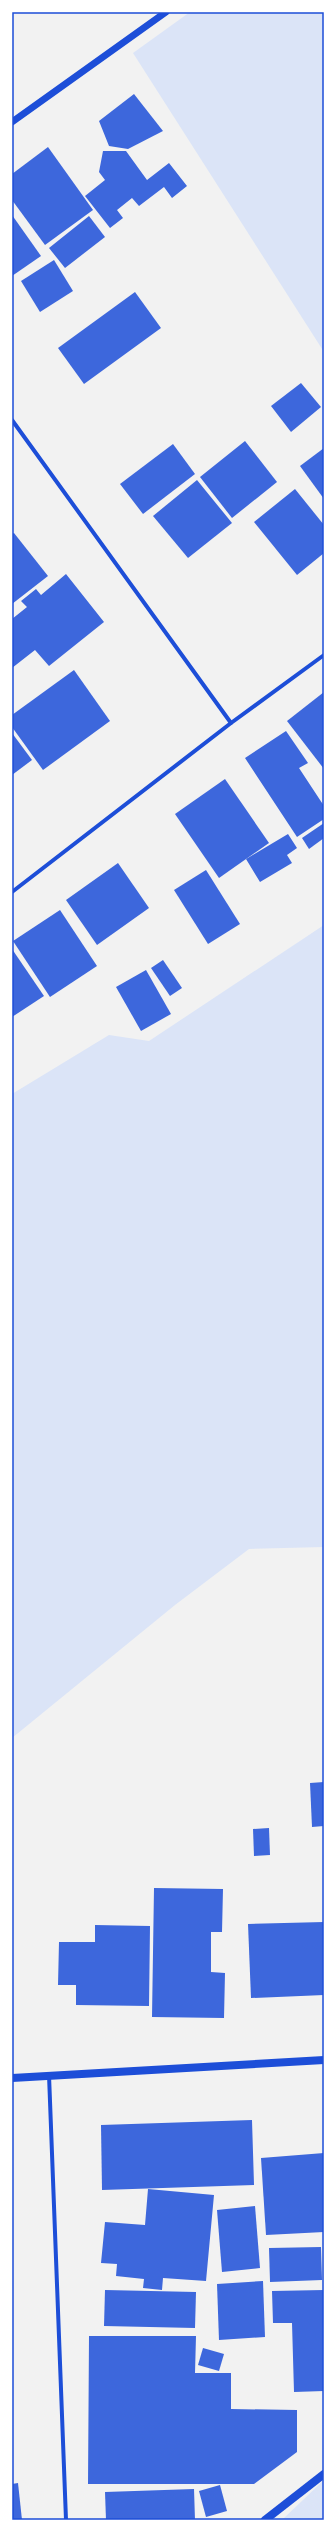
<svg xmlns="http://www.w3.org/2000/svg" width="336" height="2532" viewBox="0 0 336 2532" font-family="Literata,serif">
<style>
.green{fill:#dbe4f7}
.building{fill:#3d67dc}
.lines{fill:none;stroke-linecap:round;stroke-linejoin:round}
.minor{stroke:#1d4ed8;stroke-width:4}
.tertiary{stroke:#1d4ed8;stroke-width:7}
.secondary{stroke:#1d4ed8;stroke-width:8}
.neatline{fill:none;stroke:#1d4ed8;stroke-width:1.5}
</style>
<rect width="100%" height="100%" fill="#f2f2f2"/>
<g class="green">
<polygon points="190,12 324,12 324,352 133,53"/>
<polygon points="324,925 324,1547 249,1549 175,1605 12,1738 12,1094 109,1035 149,1041"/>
<polygon points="324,2480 324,2520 283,2520 283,2519"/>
</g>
<g class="building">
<polygon points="134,94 163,131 128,149 109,146 99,121"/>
<polygon points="48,147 93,210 45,245 12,200 12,174"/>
<polygon points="103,151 126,151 147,180 169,163 187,186 172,198 164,187 139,206 132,198 117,210 123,218 110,228 85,196 105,180 99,172"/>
<polygon points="12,215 41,256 12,276"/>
<polygon points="89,216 105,237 65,268 49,248"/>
<polygon points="54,260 73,291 40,312 21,281"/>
<polygon points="135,292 161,328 84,384 58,348"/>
<polygon points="301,383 321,407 291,432 271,406"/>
<polygon points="245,441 277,482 232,518 200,477"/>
<polygon points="173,444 195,474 143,514 120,484"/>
<polygon points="324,448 324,499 300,466"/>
<polygon points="197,480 232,523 188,558 153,516"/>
<polygon points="295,489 324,525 324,553 297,575 254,522"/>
<polygon points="14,533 48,576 12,604 12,534"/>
<polygon points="66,574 104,622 49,666 35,650 12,668 12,619 27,607 21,601 36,589 41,595"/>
<polygon points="74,670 110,721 43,770 12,727 12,715"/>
<polygon points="324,692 324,769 287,721"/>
<polygon points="286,731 308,763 299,768 324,806 324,819 297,837 245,758"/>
<polygon points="12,733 32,760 12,775"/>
<polygon points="225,779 269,843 219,878 175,814"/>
<polygon points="324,823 324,838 309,849 302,838"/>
<polygon points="288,834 297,848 287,855 292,863 260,882 246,859"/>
<polygon points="118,863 149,908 97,945 66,900"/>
<polygon points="206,870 240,924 208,944 174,890"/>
<polygon points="60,910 97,966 50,997 13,941"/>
<polygon points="12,949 44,996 12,1017"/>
<polygon points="163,960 182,988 170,996 151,968"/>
<polygon points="146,970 171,1014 141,1031 116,987"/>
<polygon points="324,1782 324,1826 312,1827 310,1783"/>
<polygon points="269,1828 270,1855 254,1856 253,1829"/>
<polygon points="154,1888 223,1889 222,1932 211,1932 211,1972 225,1973 224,2018 152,2017"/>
<polygon points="324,1922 324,1995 251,1998 248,1924"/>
<polygon points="95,1925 150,1926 149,2006 76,2005 76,1985 58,1985 59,1942 95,1942"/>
<polygon points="252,2120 254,2185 102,2190 101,2125"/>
<polygon points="324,2153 324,2232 266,2235 261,2158"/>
<polygon points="148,2189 214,2195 206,2281 163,2278 162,2290 143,2288 144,2279 116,2276 117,2264 101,2263 105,2222 145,2225"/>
<polygon points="255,2206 260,2268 222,2272 217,2210"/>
<polygon points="321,2247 322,2280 270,2282 269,2248"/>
<polygon points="263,2281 265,2337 219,2340 217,2284"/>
<polygon points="105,2290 196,2292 195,2328 104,2326"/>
<polygon points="324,2290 324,2391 294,2392 292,2323 273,2323 272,2291"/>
<polygon points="89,2336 196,2336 195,2373 231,2373 231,2409 297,2410 297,2452 254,2484 88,2484"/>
<polygon points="203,2348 224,2354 219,2371 198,2365"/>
<polygon points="18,2483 22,2520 12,2520 12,2484"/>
<polygon points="220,2485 227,2511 206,2517 199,2491"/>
<polygon points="194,2489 195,2520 106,2520 105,2492"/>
</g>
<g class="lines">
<g class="minor">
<polyline points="12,420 231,723"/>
<polyline points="12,892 231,723 324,655"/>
<polyline points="49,2075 66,2520"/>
</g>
<polyline class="tertiary" points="12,122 166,12"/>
<g class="secondary">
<polyline points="12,2078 324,2060"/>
<polyline points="265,2520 324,2474"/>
</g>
</g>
<rect width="336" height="2532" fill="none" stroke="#ffffff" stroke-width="26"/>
<rect x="13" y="13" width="310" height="2506" class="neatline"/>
</svg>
